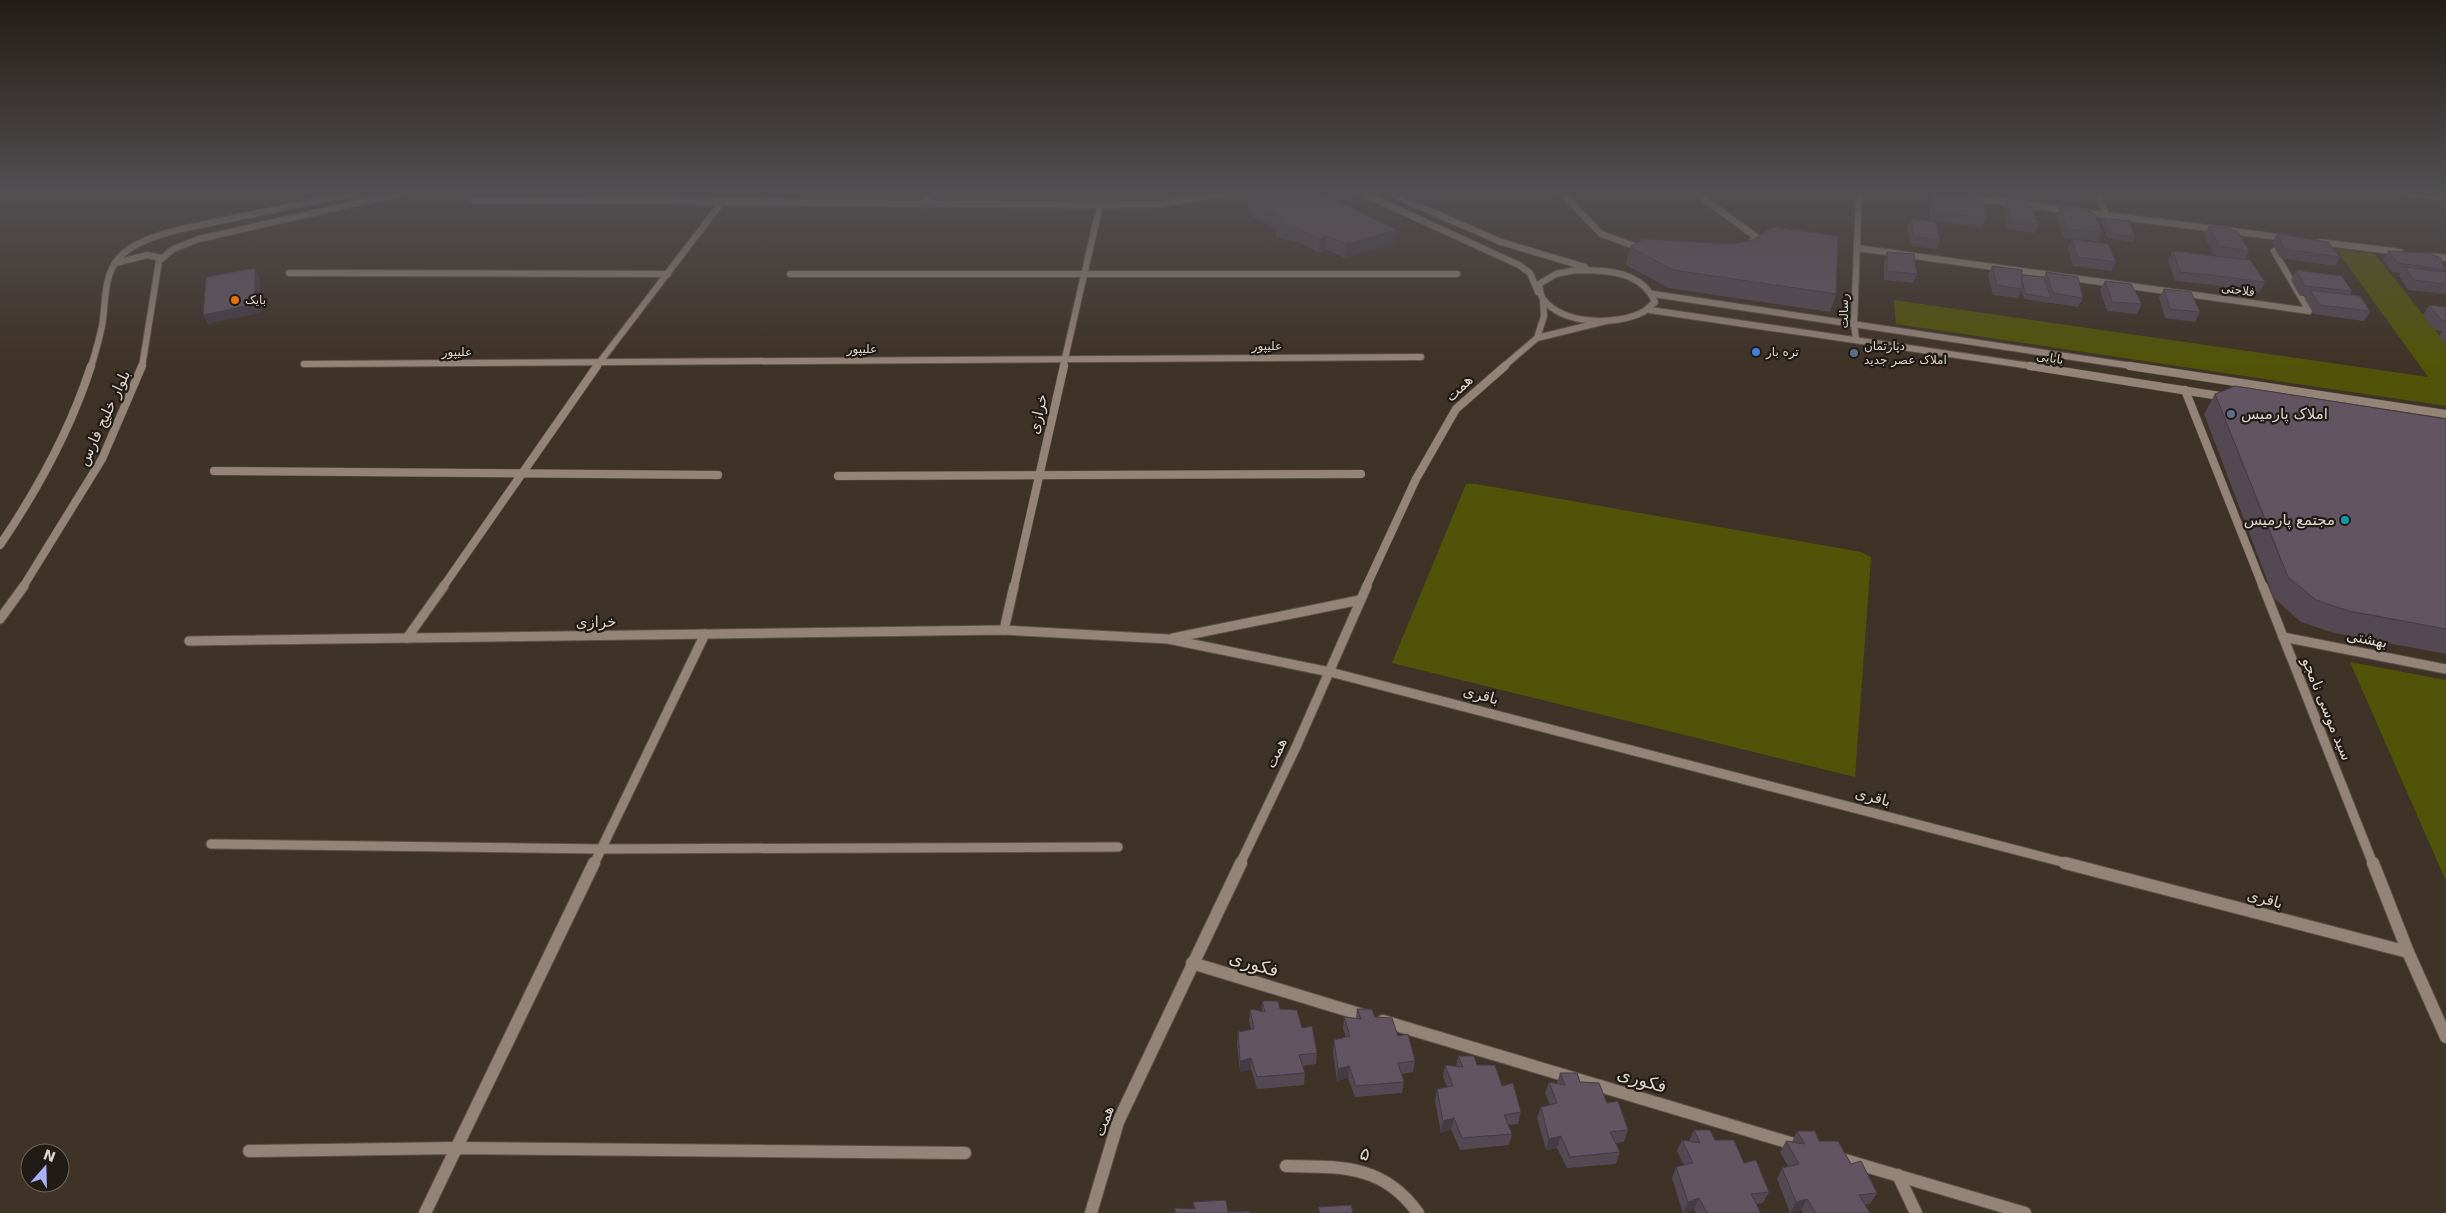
<svg xmlns="http://www.w3.org/2000/svg" width="2446" height="1213" viewBox="0 0 2446 1213" font-family="'DejaVu Sans','Noto Sans Arabic',sans-serif">
<style>
.green{fill:#515408}
.lines{fill:none;stroke-linecap:round;stroke-linejoin:round}
.minor-far3-casing{stroke:#5d5148;stroke-width:8}
.minor-far2-casing{stroke:#5d5148;stroke-width:9}
.minor-far1-casing{stroke:#5d5148;stroke-width:11}
.minor-casing{stroke:#5d5148;stroke-width:14}
.minor-far3{stroke:#948377;stroke-width:6}
.minor-far2{stroke:#948377;stroke-width:8}
.minor-far1{stroke:#948377;stroke-width:9}
.minor{stroke:#948377;stroke-width:12}
.wall{fill:#544853}
.shaded-wall{fill:#453b44}
.building{fill:#625461;stroke:#453b44}
.food-dot{fill:#e8710a;stroke:#211b16;stroke-width:2}
.shop-dot{fill:#3f7fe0;stroke:#211b16;stroke-width:2}
.service-dot{fill:#5c6f8a;stroke:#211b16;stroke-width:2}
.culture-dot{fill:#0f9aa8;stroke:#211b16;stroke-width:2}
.labels{text-anchor:middle;stroke-width:4.5;stroke-linejoin:round;paint-order:stroke}
.far-street-label{font-size:12px;fill:#dcd4cd;stroke:#211b16}
.far-poi-label{font-size:12px;fill:#dcd4cd;stroke:#211b16;text-anchor:start}
.street-label{font-size:15px;fill:#dcd4cd;stroke:#211b16}
.poi-label{font-size:15px;fill:#dcd4cd;stroke:#211b16;text-anchor:start}
.near-street-label{font-size:18px;fill:#dcd4cd;stroke:#211b16}
</style>
<rect width="100%" height="100%" fill="#3f3227"/>
<g class="green">
<polygon points="2336,249 2375,254 2446,344 2446,406 1896,324 1894,300 2428,377"/>
<polygon points="1466,484 1476,484 1861,552 1871,557 1855,777 1392,663"/>
<polygon points="2350,662 2446,680 2446,881"/>
</g>
<g class="lines">
<defs>
<g id="minor-far3">
<polyline points="1362,193 1519,265 1530,273 1538,292"/>
<polyline points="1389,193 1501,242 1585,267"/>
<polyline points="1558,193 1565,196 1601,234 1643,249"/>
<polyline points="1700,193 1704,199 1759,239 1751,242"/>
<polyline points="2098,193 2106,215"/>
<polyline points="2409,193 2446,197"/>
<polyline points="1972,198 2286,238"/>
<polyline points="474,200 1100,205 1163,204 1222,193"/>
<polyline points="925,204 930,193"/>
<polyline points="2319,242 2400,252"/>
<polyline points="1857,248 2309,311 2274,251"/>
<polyline points="2428,256 2446,258"/>
<polyline points="116,263 147,255 162,258"/>
<path d="M1576 270C1606 270 1642 271 1655 302 1651 305 1647 310 1643 312 1616 326 1563 325 1543 299 1540 295 1540 289 1539 284L1556 274Z"/>
<polyline points="289,273 668,274"/>
<polyline points="790,274 1457,274"/>
<polyline points="1653,294 2139,367"/>
<polyline points="1650,310 2038,367"/>
<polyline points="1537,338 1544,316 1543,301"/>
<polyline points="1856,339 1854,324 1859,193"/>
<polyline points="304,364 1421,357"/>
<path d="M91 367C95 354 99 340 102 326 106 304 103 277 118 259 132 242 157 236 177 230L353 193"/>
<polyline points="142,367 159,261 173,249 199,239 402,193"/>
<polyline points="596,367 722,202"/>
<polyline points="1063,367 1100,205"/>
<polyline points="1503,367 1537,338 1606,321"/>
</g>
<g id="minor-far2">
<polyline points="2030,366 2226,397"/>
<polyline points="2130,366 2446,414"/>
<polyline points="2185,390 2263,587"/>
<polyline points="214,471 718,475"/>
<polyline points="838,476 1361,474"/>
<path d="M0 545C38 489 70 431 91 366"/>
<polyline points="23,587 102,459 142,366"/>
<polyline points="443,587 597,366"/>
<polyline points="1014,587 1064,366"/>
<polyline points="1366,587 1416,479 1456,409 1505,366"/>
</g>
<g id="minor-far1">
<polyline points="2263,586 2373,864"/>
<polyline points="0,619 24,586"/>
<polyline points="1004,630 1014,586"/>
<polyline points="2283,637 2446,669"/>
<polyline points="407,638 444,586"/>
<polyline points="1173,638 1360,600"/>
<polyline points="189,641 1004,630 1168,639 1330,672 2070,864"/>
<polyline points="211,844 601,849 1118,847"/>
<polyline points="594,864 705,634"/>
<polyline points="1240,864 1296,747 1367,586"/>
</g>
<g id="minor">
<polyline points="2065,863 2408,952"/>
<polyline points="2373,863 2408,952 2446,1037"/>
<polyline points="1192,963 1366,1016"/>
<polyline points="1383,1021 1797,1145"/>
<polyline points="249,1151 457,1148 965,1153"/>
<polyline points="1838,1158 2025,1213"/>
<path d="M1286 1166C1341 1167 1383 1164 1418 1213"/>
<polyline points="1898,1175 1916,1213"/>
<polyline points="425,1213 594,863"/>
<polyline points="1091,1213 1118,1122 1241,863"/>
</g>
</defs>
<use href="#minor-far3" class="minor-far3-casing"/>
<use href="#minor-far2" class="minor-far2-casing"/>
<use href="#minor-far1" class="minor-far1-casing"/>
<use href="#minor" class="minor-casing"/>
<use href="#minor-far3" class="minor-far3"/>
<use href="#minor-far2" class="minor-far2"/>
<use href="#minor-far1" class="minor-far1"/>
<use href="#minor" class="minor"/>
</g>
<g class="wall">
<polygon points="1390,193 1450,193 1417,204"/>
<polygon points="1931,193 1986,218 1982,227 1929,220 1929,201"/>
<polygon points="2047,193 2080,193 2076,202 2049,199"/>
<polygon points="1249,195 1396,243 1345,258 1325,249 1319,253 1299,242 1276,237 1276,229 1252,216 1252,211 1248,208"/>
<polygon points="2007,201 2038,224 2035,233 2007,229 2004,210"/>
<polygon points="2060,207 2102,232 2098,241 2063,238 2057,216"/>
<polygon points="1911,218 1940,240 1937,249 1911,246 1907,227"/>
<polygon points="2103,218 2135,237 2133,242 2108,238 2101,222"/>
<polygon points="2209,226 2249,251 2245,260 2265,282 2260,292 2204,284 2175,281 2168,260 2173,251 2240,259 2214,256 2204,235"/>
<polygon points="2277,234 2340,257 2335,266 2280,258 2272,243"/>
<polygon points="2072,239 2116,262 2112,271 2073,266 2068,248"/>
<polygon points="1753,240 1836,294 1830,312 1669,288 1626,265 1630,247 1732,244"/>
<polygon points="2388,251 2445,270 2444,272 2446,272 2446,294 2408,290 2399,276 2401,273 2392,272 2383,260"/>
<polygon points="1887,252 1917,274 1913,283 1884,280 1884,261"/>
<polygon points="1992,266 2022,275 2044,277 2046,272 2083,298 2078,307 2024,299 2021,290 2018,298 1993,295 1988,275"/>
<polygon points="2296,270 2352,291 2350,295 2370,311 2364,321 2314,314 2305,299 2306,296 2300,296 2291,280"/>
<polygon points="2105,281 2142,304 2137,314 2107,311 2100,290"/>
<polygon points="2164,289 2200,312 2195,322 2165,318 2159,298"/>
<polygon points="2429,305 2446,307 2446,344 2439,336 2442,331 2435,330 2423,315"/>
<polygon points="2215,394 2446,419 2446,654 2334,633 2301,622 2274,598 2204,414"/>
<polygon points="1262,1001 1280,1009 1302,1028 1317,1053 1316,1064 1303,1066 1305,1073 1304,1085 1257,1089 1251,1069 1240,1072 1237,1044 1238,1032 1251,1029 1249,1021 1250,1009 1262,1011"/>
<polygon points="1357,1009 1375,1017 1398,1036 1415,1061 1413,1072 1401,1074 1404,1082 1402,1093 1355,1097 1348,1078 1337,1081 1333,1052 1334,1040 1346,1037 1343,1029 1344,1017 1356,1018"/>
<polygon points="1458,1056 1477,1065 1502,1086 1521,1112 1518,1124 1508,1125 1512,1134 1509,1145 1460,1150 1451,1129 1441,1133 1435,1101 1437,1089 1447,1087 1443,1077 1445,1065 1456,1067"/>
<polygon points="1560,1073 1580,1082 1607,1103 1628,1130 1624,1142 1615,1143 1620,1152 1616,1164 1567,1168 1557,1148 1546,1150 1537,1118 1541,1107 1550,1105 1545,1093 1549,1082 1557,1083"/>
<polygon points="1694,1130 1715,1140 1744,1163 1769,1192 1763,1203 1756,1204 1761,1213 1696,1213 1694,1209 1683,1213 1672,1178 1676,1167 1684,1165 1677,1151 1682,1140 1689,1141"/>
<polygon points="1797,1131 1819,1141 1851,1164 1877,1193 1870,1204 1865,1205 1870,1213 1803,1213 1801,1210 1790,1213 1777,1179 1782,1168 1788,1166 1780,1152 1786,1141 1792,1142"/>
</g>
<g class="shaded-wall">
<polygon points="1418,193 1450,193 1417,204"/>
<polygon points="1397,230 1396,243 1345,258 1346,244"/>
<polygon points="1326,236 1325,249 1319,253 1320,239"/>
<polygon points="255,268 260,277 260,313 208,324 203,315"/>
<polygon points="1251,1058 1251,1069 1240,1072 1240,1061"/>
<polygon points="1349,1066 1348,1078 1337,1081 1338,1069"/>
<polygon points="1454,1118 1451,1129 1441,1133 1443,1121"/>
<polygon points="1561,1136 1557,1148 1546,1150 1549,1139"/>
<polygon points="1699,1198 1694,1209 1683,1213 1688,1202"/>
<polygon points="1807,1199 1801,1210 1790,1213 1796,1202"/>
</g>
<g class="building">
<polygon points="1258,193 1320,193 1397,230 1346,244 1326,236 1320,239 1299,229 1277,223 1282,218 1252,203 1259,202 1249,195"/>
<polygon points="1932,193 1983,198 1986,218 1932,211"/>
<polygon points="2007,201 2031,205 2038,224 2010,220"/>
<polygon points="2060,207 2089,211 2095,214 2102,232 2067,229"/>
<polygon points="1911,218 1936,222 1940,240 1914,237"/>
<polygon points="2103,218 2129,221 2135,237 2110,234"/>
<polygon points="2209,226 2228,228 2238,232 2249,251 2219,246"/>
<polygon points="1773,227 1838,236 1836,294 1673,270 1630,247 1643,239 1732,244 1753,240"/>
<polygon points="2277,234 2328,242 2340,257 2285,249"/>
<polygon points="2072,239 2108,244 2116,262 2077,257"/>
<polygon points="2173,251 2250,260 2265,282 2209,275 2180,272"/>
<polygon points="2388,251 2429,253 2441,258 2445,270 2398,263"/>
<polygon points="1887,252 1914,254 1917,274 1887,271"/>
<polygon points="1992,266 2022,270 2022,289 1997,285"/>
<polygon points="2405,267 2446,272 2446,284 2414,280"/>
<polygon points="255,268 255,304 203,315 206,277"/>
<polygon points="2296,270 2342,276 2352,291 2305,286"/>
<polygon points="2046,272 2078,277 2083,298 2053,293"/>
<polygon points="2022,275 2044,277 2051,298 2026,294 2022,281"/>
<polygon points="2105,281 2131,284 2142,304 2112,302"/>
<polygon points="2164,289 2191,292 2200,312 2170,309"/>
<polygon points="2310,290 2360,296 2370,311 2320,305"/>
<polygon points="2429,305 2446,307 2446,321 2441,320"/>
<polygon points="2235,386 2446,419 2446,629 2349,611 2316,600 2288,577 2215,394"/>
<polygon points="1262,1001 1278,1001 1280,1009 1297,1010 1302,1028 1312,1026 1317,1053 1299,1055 1305,1073 1257,1077 1251,1058 1240,1061 1238,1032 1254,1029 1250,1009 1265,1012"/>
<polygon points="1357,1009 1372,1009 1375,1017 1392,1018 1398,1036 1408,1034 1415,1061 1398,1063 1404,1082 1356,1086 1349,1066 1338,1069 1334,1040 1350,1036 1344,1017 1361,1019"/>
<polygon points="1458,1056 1474,1056 1477,1065 1495,1065 1502,1086 1513,1083 1521,1112 1504,1115 1512,1134 1462,1138 1454,1118 1443,1121 1437,1089 1453,1086 1445,1065 1463,1067"/>
<polygon points="1560,1073 1577,1073 1580,1082 1599,1083 1607,1103 1618,1101 1628,1130 1610,1132 1620,1152 1570,1157 1561,1136 1549,1139 1541,1107 1557,1103 1549,1082 1565,1085"/>
<polygon points="1694,1130 1710,1130 1715,1140 1734,1140 1744,1163 1756,1160 1769,1192 1751,1194 1761,1213 1707,1213 1699,1198 1688,1202 1676,1167 1693,1163 1682,1140 1700,1143"/>
<polygon points="1797,1131 1815,1131 1819,1141 1838,1141 1851,1164 1861,1161 1877,1193 1859,1195 1870,1213 1816,1213 1807,1199 1796,1202 1782,1168 1799,1164 1786,1141 1805,1144"/>
<polygon points="1226,1200 1228,1212 1249,1211 1249,1213 1175,1213 1175,1208 1195,1209 1193,1202"/>
<polygon points="1351,1205 1353,1213 1320,1213 1318,1207"/>
</g>
<linearGradient id="sky" x2="0" y2="1"><stop stop-color="#231c15"/><stop offset="0.53" stop-color="#524f52"/><stop offset="1" stop-color="#524f52" stop-opacity="0"/></linearGradient>
<rect width="2446" height="363" fill="url(#sky)"/>
<circle class="food-dot" cx="235" cy="300" r="5"/>
<circle class="shop-dot" cx="1756" cy="352" r="5"/>
<g class="service-dot">
<circle cx="1854" cy="353" r="5"/>
<circle cx="2231" cy="414" r="5"/>
</g>
<circle class="culture-dot" cx="2345" cy="520" r="5"/>
<g class="labels">
<g class="far-street-label">
<text transform="translate(2238 290) rotate(8)" y="4">فلاحتی</text>
<text transform="translate(1844 311) rotate(-90)" y="4">رسالت</text>
<text x="1267" y="350">علیپور</text>
<text x="862" y="353">علیپور</text>
<text x="457" y="356">علیپور</text>
<text transform="translate(2050 358) rotate(9)" y="4">بابایی</text>
</g>
<g class="far-poi-label">
<text x="245" y="304">بایک</text>
<text x="1864" y="350">دپارتمان<tspan x="1864" dy="14">املاک عصر جدید</tspan></text>
<text x="1766" y="356">تره بار</text>
</g>
<g class="street-label">
<text transform="translate(1459 388) rotate(-44)" y="5">همت</text>
<text transform="translate(1038 414) rotate(-77)" y="5">خرازی</text>
<text transform="translate(104 418) rotate(-65)" y="5">بلوار خلیج فارس</text>
<text transform="translate(596 622) rotate(-1)" y="5">خرازی</text>
<text transform="translate(2367 639) rotate(11)" y="5">بهشتی</text>
<text transform="translate(1481 695) rotate(15)" y="5">باقری</text>
<text transform="translate(2327 709) rotate(68)" y="5">سید موسی نامجو</text>
<text transform="translate(1276 753) rotate(-65)" y="5">همت</text>
<text transform="translate(1873 797) rotate(15)" y="5">باقری</text>
<text transform="translate(2265 899) rotate(15)" y="5">باقری</text>
<text transform="translate(1104 1121) rotate(-70)" y="5">همت</text>
</g>
<g class="poi-label">
<text x="2241" y="419">املاک پارمیس</text>
<text x="2335" y="525" text-anchor="end">مجتمع پارمیس</text>
</g>
<g class="near-street-label">
<text transform="translate(1254 964) rotate(17)" y="6">فکوری</text>
<text transform="translate(1642 1080) rotate(17)" y="6">فکوری</text>
<text transform="translate(1365 1154) rotate(16)" y="6">۵</text>
</g>
</g>
<g transform="translate(45 1168) rotate(20)"><circle r="24" fill="#211b16" stroke="#6c655f"/>
<path d="M0-4L9 19L0 12L-9 19Z" fill="#aab0fb"/>
<text y="-8" font-size="14" font-weight="bold" text-anchor="middle" fill="#dcd4cd">N</text>
</g>
</svg>
